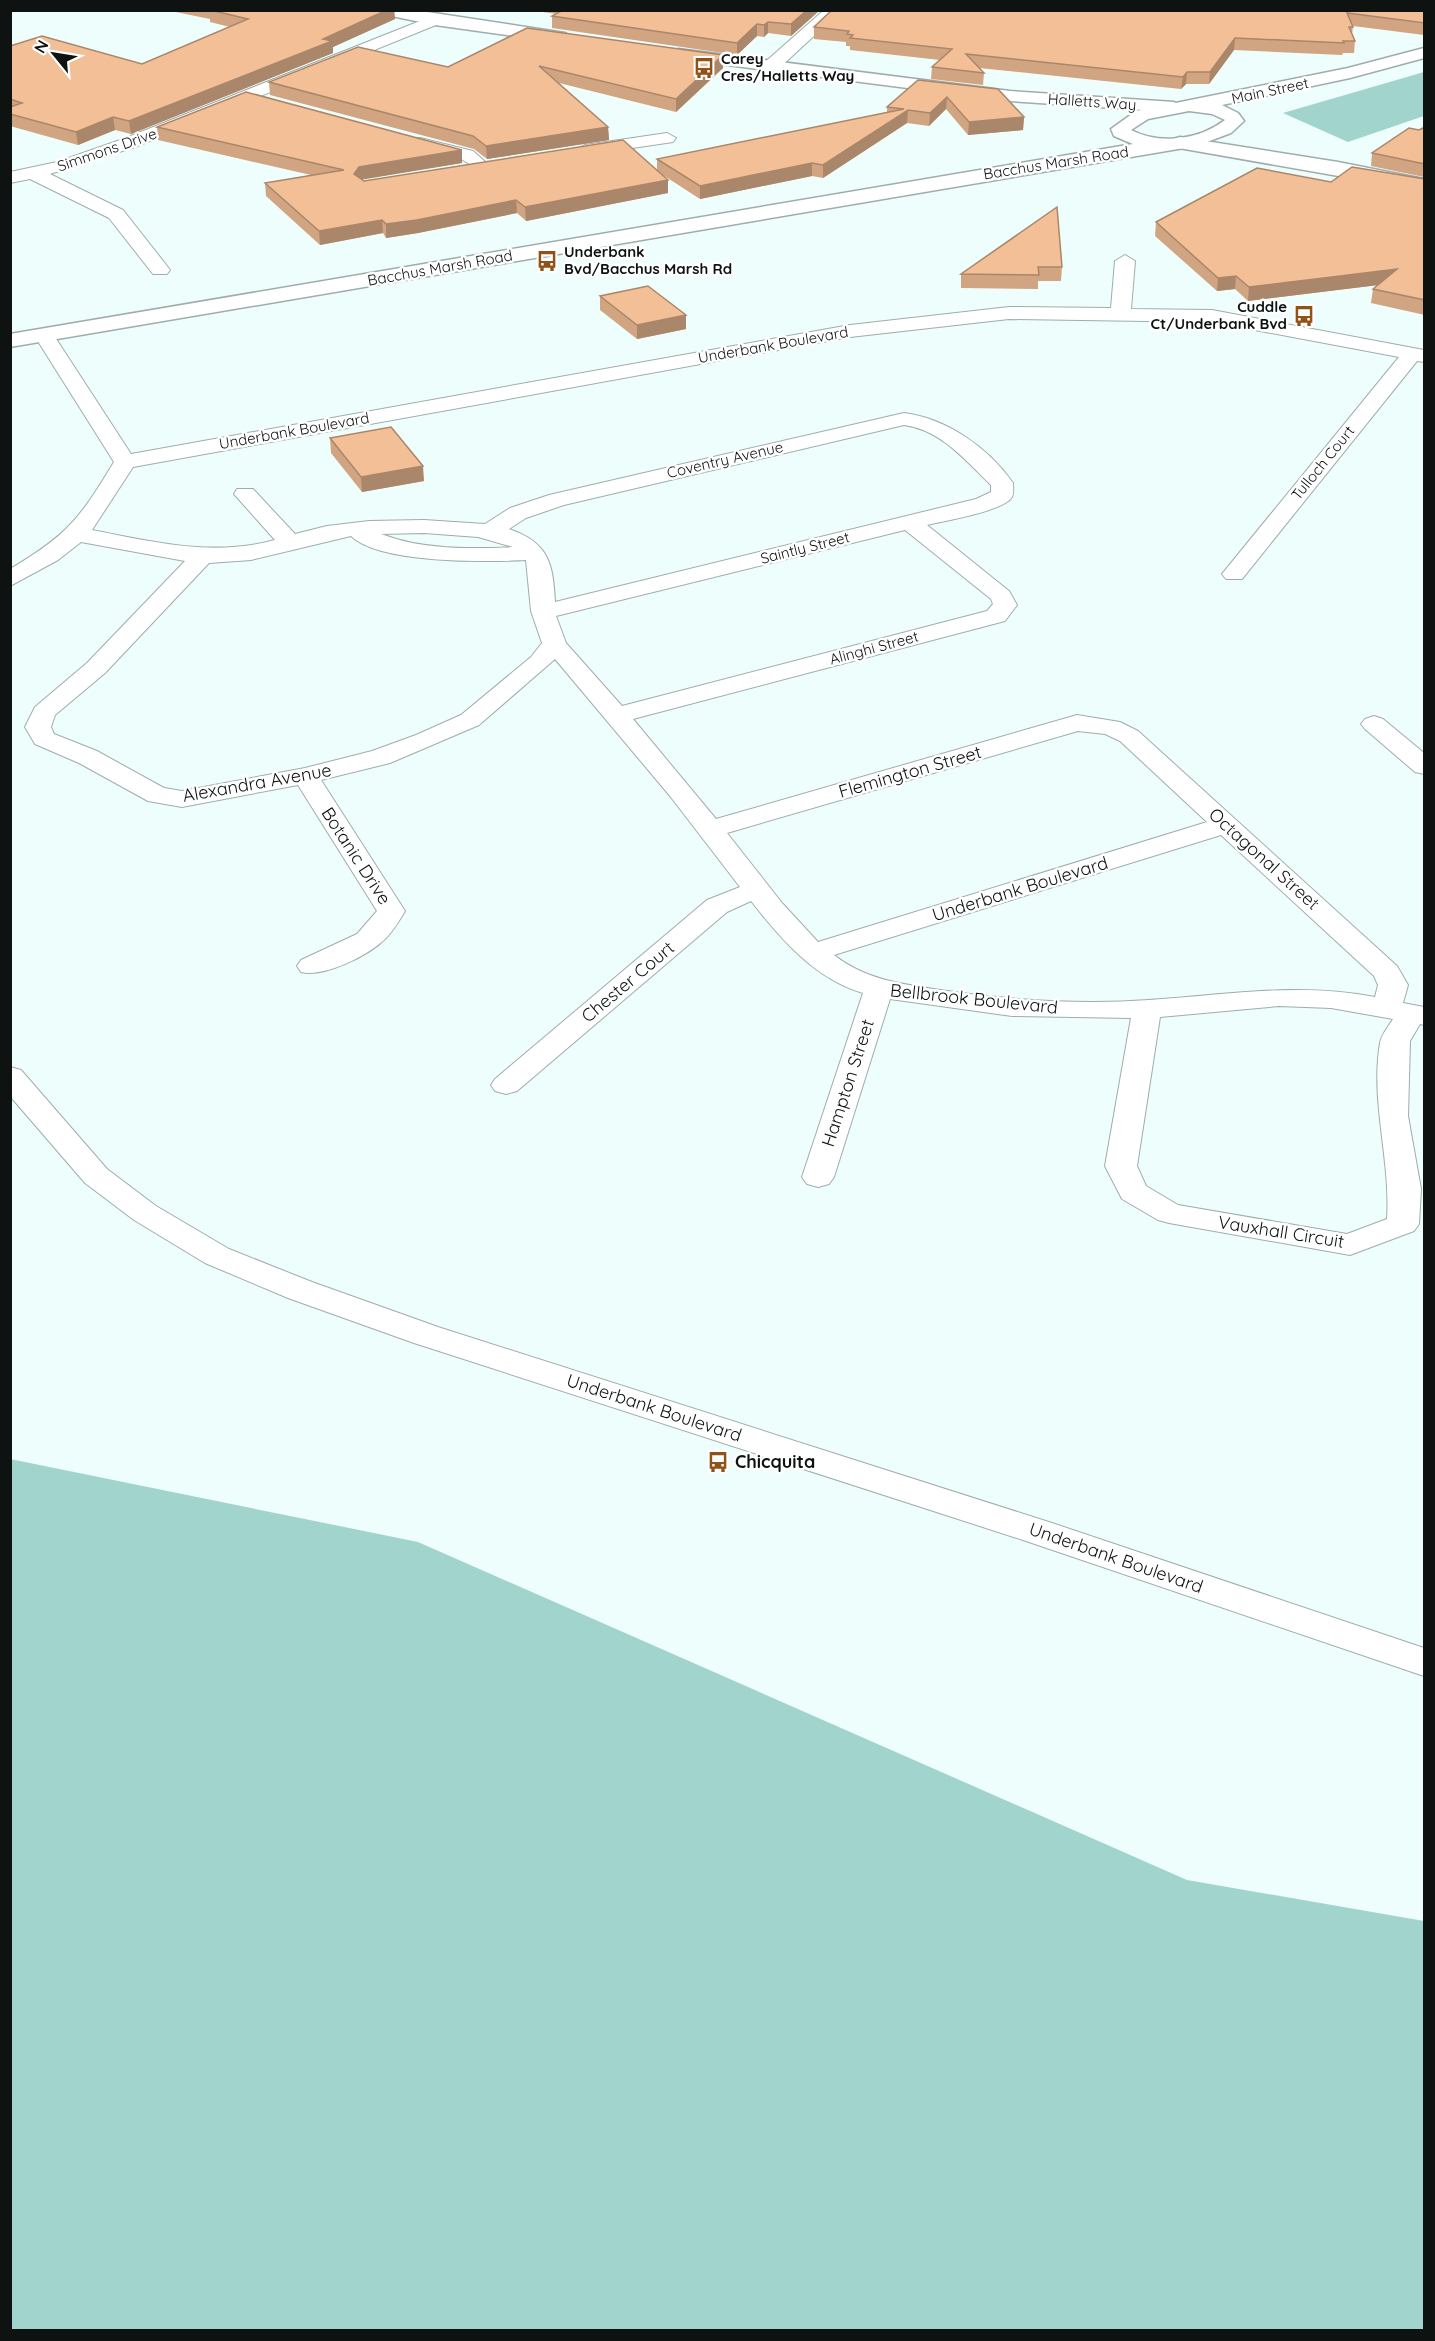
<svg xmlns="http://www.w3.org/2000/svg" width="1435" height="2341" viewBox="0 0 1435 2341" font-family="Quicksand,sans-serif">
<style>
.green{fill:#a2d4ce}
.lines{fill:none;stroke-linecap:round;stroke-linejoin:round}
.minor-casing{stroke:#9eadab;stroke-width:2}
.tertiary-casing{stroke:#9eadab;stroke-width:3}
.secondary-casing{stroke:#9eadab;stroke-width:3}
.minor{fill:#fff;fill-rule:evenodd}
.tertiary{fill:#fff;fill-rule:evenodd}
.secondary{fill:#fff;fill-rule:evenodd}
.wall{fill:#d1a482}
.shaded-wall{fill:#aa866a}
.building{fill:#f3bf97;stroke:#aa866a;stroke-width:1.5}
.labels{text-anchor:middle;stroke-width:5;stroke-linejoin:round;paint-order:stroke}
.far-poi-label{font-size:15px;font-weight:bold;fill:#0e1312;stroke:#fff;text-anchor:start}
.far-street-label{font-size:15px;fill:#0e1312;stroke:#fff}
.street-label{font-size:18px;fill:#0e1312;stroke:#fff}
.poi-label{font-size:18px;font-weight:bold;fill:#0e1312;stroke:#fff;text-anchor:start}
</style>
<rect width="100%" height="100%" fill="#eefefc"/>
<g class="green">
<polygon points="1424,72 1424,116 1348,142 1283,113"/>
<polygon points="10,1459 418,1542 1187,1880 1424,1921 1424,2330 11,2330"/>
</g>
<g class="lines">
<defs>
<g id="minor">
<polygon points="824,10 842,10 776,71 764,71 762,67 764,63"/>
<polygon points="435,15 441,17 443,20 441,23 135,147 50,174 123,210 167,266 170,270 167,274 153,274 109,218 30,179 10,183 10,172 57,162 123,139"/>
<polygon points="667,133 676,138 673,142 585,155 576,150 585,145"/>
<polygon points="420,138 473,151 490,166 481,171 461,159 414,147 411,143 414,139"/>
<path d="M1125 255 1135 261 1131 309 1212 310 1424 350V362L1417 361 1242 579H1226L1222 574 1399 357 1212 322 1009 319 850 337 133 467 92 530C154 542 213 557 275 540L234 494 237 489H253L295 534 327 526 369 521 424 520 485 524 510 508 549 495 904 413C946 418 989 448 1013 483 1013 487 1014 493 1012 497 1004 511 944 521 927 525L1009 591 1017 605 1005 621 633 719 716 819 1077 715 1120 722 1138 731 1397 966 1408 985 1403 1003 1424 1007V1025L1420 1024 1410 1041 1408 1116 1421 1189 1419 1224 1414 1231 1350 1255 1169 1223 1158 1220 1122 1199 1105 1166 1131 1018 1012 1016 890 999 834 1177 829 1184 818 1187 807 1184 802 1177 863 993C815 979 781 939 751 901L727 912 517 1091 506 1094 495 1091 491 1085 495 1079 707 900 740 887 670 796 555 659 479 725 390 763 321 780 405 911C399 921 394 930 386 938 370 955 323 978 301 972L297 966 301 960 357 934 377 911 298 785 182 807 148 801 79 763 35 744 25 727 35 707 87 663 185 561 81 542 58 560 10 586V569C68 535 80 518 114 462L34 335 37 331H51L131 454 850 325 1009 307 1111 308 1115 261ZM904 425C941 430 965 460 991 485V492L976 499 555 602C553 563 549 543 509 529L526 518 564 505ZM905 530 991 599 993 604 987 611 622 706 566 643 556 616ZM424 533 478 537 513 547C469 549 423 550 381 534ZM351 536C380 564 486 562 526 560L531 611 542 643 531 657 461 715 416 735 372 751 305 768 182 791 164 788 97 751 54 734 51 727 55 715 105 673 209 563 251 560ZM1078 731 1105 734 1120 741 1207 822 818 942 782 903 727 833ZM1221 835 1374 976 1378 985 1375 997C1297 982 1228 995 1149 1000 1080 1005 1009 1000 940 990 902 984 866 980 834 955ZM1279 1006 1331 1008 1393 1019C1389 1026 1381 1035 1380 1043 1370 1102 1391 1160 1387 1219L1347 1234 1178 1205 1146 1186 1137 1166 1160 1017Z"/>
<polygon points="1374,716 1383,719 1424,753 1424,774 1415,772 1365,729 1361,724 1365,719"/>
<polygon points="10,1067 21,1070 107,1169 156,1206 229,1249 312,1282 438,1327 1052,1523 1424,1648 1424,1676 1026,1541 414,1343 288,1298 205,1263 134,1220 85,1183 10,1096"/>
</g>
<g id="tertiary">
<polygon points="380,10 414,10 565,33 574,38 565,43 435,25 382,14"/>
<polygon points="678,49 1010,91 1174,102 1183,107 1174,112 1010,101 672,58 669,54"/>
<polygon points="1180,137 1338,162 1424,179 1424,191 1173,147 1171,143 1173,139"/>
</g>
<path id="secondary" d="M1424 48V58L1350 78 1222 105 1238 113 1244 121 1231 133 1196 146 10 347V334L1133 144 1114 136 1111 129 1136 111 1348 68ZM1189 111 1212 114 1225 120C1199 140 1160 145 1131 130L1148 119Z"/>
</defs>
<use href="#minor" class="minor-casing"/>
<use href="#tertiary" class="tertiary-casing"/>
<use href="#secondary" class="secondary-casing"/>
<use href="#minor" class="minor"/>
<use href="#tertiary" class="tertiary"/>
<use href="#secondary" class="secondary"/>
</g>
<g class="wall">
<polygon points="166,10 394,10 395,19 333,47 333,53 131,134 115,130 78,145 10,126 10,46 142,64 230,27 210,22 210,19"/>
<polygon points="528,10 820,10 791,36 768,33 764,37 757,36 737,55 552,28 552,16 557,14"/>
<polygon points="1425,10 1424,35 1353,26 1352,35 1355,41 1354,53 1343,53 1342,55 1234,50 1209,84 1186,84 1181,89 979,68 984,73 983,85 931,79 932,67 940,60 850,50 850,46 846,46 846,42 814,39 814,27"/>
<polygon points="527,28 723,68 676,112 559,83 608,127 609,140 487,159 474,149 270,95 269,82 448,67"/>
<polygon points="918,80 1024,117 1023,130 968,135 946,109 929,126 907,123 823,178 812,176 700,199 663,175 668,193 526,221 517,213 418,233 386,238 383,233 320,245 266,196 265,183 311,175 158,140 157,127 462,163 362,179 364,181 657,170 657,159 887,113 887,107"/>
<polygon points="1425,127 1425,178 1424,177 1371,166 1372,153 1419,130"/>
<polygon points="1425,179 1425,315 1371,303 1373,289 1378,285 1248,301 1235,289 1217,291 1155,236 1156,222 1331,182"/>
<polygon points="1057,207 1062,267 1061,281 1038,281 1038,289 961,288 961,274"/>
<polygon points="600,296 686,329 637,339 600,310"/>
<polygon points="330,438 424,481 362,492 331,453"/>
</g>
<g class="shaded-wall">
<polygon points="387,10 394,10 395,19 333,47 333,53 131,134 129,121"/>
<polygon points="807,10 820,10 791,36 791,24"/>
<polygon points="768,22 768,33 764,37 764,25"/>
<polygon points="757,24 757,36 737,55 737,43"/>
<polygon points="1235,38 1234,50 1209,84 1210,72"/>
<polygon points="723,55 723,68 676,112 676,99"/>
<polygon points="1187,72 1186,84 1181,89 1183,77"/>
<polygon points="947,97 946,109 929,126 930,113"/>
<polygon points="908,110 907,123 823,178 823,165"/>
<polygon points="113,117 115,130 78,145 76,132"/>
<polygon points="1024,117 1023,130 968,135 969,122"/>
<polygon points="608,127 609,140 487,159 486,146"/>
<polygon points="462,150 462,163 360,180 354,174 359,167"/>
<polygon points="812,163 812,176 700,199 700,186"/>
<polygon points="668,180 668,193 526,221 525,207"/>
<polygon points="516,200 517,213 418,233 386,238 386,224"/>
<polygon points="382,220 383,233 320,245 319,231"/>
<polygon points="1397,269 1395,283 1248,301 1249,287"/>
<polygon points="1236,276 1235,289 1217,291 1218,278"/>
<polygon points="686,315 686,329 637,339 637,325"/>
<polygon points="423,466 424,481 362,492 361,477"/>
</g>
<g class="building">
<polygon points="210,10 387,10 323,39 332,41 129,121 113,117 76,132 10,114 10,107 22,103 10,99 10,46 42,36 142,64 248,19"/>
<polygon points="563,10 807,10 791,24 768,22 764,25 757,24 737,43 552,16"/>
<polygon points="832,10 1425,10 1425,23 1347,13 1353,27 1349,27 1355,41 1343,41 1344,43 1235,38 1210,72 1187,72 1183,77 966,54 984,73 932,67 952,49 850,38 853,35 847,34 849,31 814,27"/>
<polygon points="527,28 723,55 676,99 539,66 608,127 486,146 473,136 269,82 358,47 448,67"/>
<polygon points="918,80 998,89 1024,117 969,122 947,97 930,113 908,110 823,165 812,163 700,186 657,159 904,109 887,107"/>
<polygon points="246,92 462,150 359,167 354,174 364,181 623,140 668,180 525,207 516,200 417,220 386,224 382,220 319,231 265,183 344,170 157,127"/>
<polygon points="1425,127 1425,164 1372,153 1409,128 1419,130"/>
<polygon points="1352,167 1425,179 1425,300 1373,289 1397,269 1249,287 1236,276 1218,278 1156,222 1257,168 1331,182"/>
<polygon points="1057,207 1062,267 1038,267 1039,275 961,274"/>
<polygon points="648,286 686,315 637,325 600,296"/>
<polygon points="391,427 423,466 361,477 330,438"/>
</g>
<defs>
<symbol id="bus-bare" viewBox="-9 -9 18 18"><path d="M-5-6H5V4H4V6H2V4H-2V6H-4V4H-5ZM-3.5-4V0h7V-4ZM-3.5 1.2v1.5H-2V1.2ZM2 1.2v1.5H3.5V1.2Z" fill="#905217" stroke="#fff" stroke-width="2.5" paint-order="stroke"/></symbol>
</defs>
<g fill-rule="evenodd">
<use href="#bus-bare" x="689" y="53" width="30" height="30"/>
<use href="#bus-bare" x="532" y="246" width="30" height="30"/>
<use href="#bus-bare" x="1289" y="301" width="30" height="30"/>
<use href="#bus-bare" x="703" y="1447" width="30" height="30"/>
</g>
<g class="labels">
<g class="far-poi-label">
<text x="721" y="64">Carey<tspan x="721" dy="17">Cres/Halletts Way</tspan></text>
<text x="564" y="257">Underbank<tspan x="564" dy="17">Bvd/Bacchus Marsh Rd</tspan></text>
<text x="1287" y="312" text-anchor="end">Cuddle<tspan x="1287" dy="17">Ct/Underbank Bvd</tspan></text>
</g>
<g class="far-street-label">
<text transform="translate(1270 91) rotate(-12)" y="5">Main Street</text>
<text transform="translate(1092 102) rotate(4)" y="5">Halletts Way</text>
<text transform="translate(107 150) rotate(-19)" y="5">Simmons Drive</text>
<text transform="translate(1056 163) rotate(-9)" y="5">Bacchus Marsh Road</text>
<text transform="translate(440 268) rotate(-10)" y="5">Bacchus Marsh Road</text>
<text transform="translate(773 345) rotate(-10)" y="5">Underbank Boulevard</text>
<text transform="translate(294 431) rotate(-10)" y="5">Underbank Boulevard</text>
<text transform="translate(725 460) rotate(-13)" y="5">Coventry Avenue</text>
<text transform="translate(1323 463) rotate(-51)" y="5">Tulloch Court</text>
<text transform="translate(805 548) rotate(-14)" y="5">Saintly Street</text>
<text transform="translate(874 648) rotate(-15)" y="5">Alinghi Street</text>
</g>
<g class="street-label">
<text transform="translate(910 772) rotate(-16)" y="6">Flemington Street</text>
<text transform="translate(257 783) rotate(-10)" y="6">Alexandra Avenue</text>
<text transform="translate(356 856) rotate(57)" y="6">Botanic Drive</text>
<text transform="translate(1264 859) rotate(42)" y="6">Octagonal Street</text>
<text transform="translate(1020 889) rotate(-17)" y="6">Underbank Boulevard</text>
<text transform="translate(628 982) rotate(-40)" y="6">Chester Court</text>
<text transform="translate(974 999) rotate(6)" y="6">Bellbrook Boulevard</text>
<text transform="translate(848 1083) rotate(-72)" y="6">Hampton Street</text>
<text transform="translate(1281 1232) rotate(9)" y="6">Vauxhall Circuit</text>
<text transform="translate(654 1408) rotate(18)" y="6">Underbank Boulevard</text>
<text transform="translate(1116 1558) rotate(19)" y="6">Underbank Boulevard</text>
</g>
<g class="poi-label">
<text x="735" y="1468">Chicquita</text>
</g>
</g>
<rect width="1435" height="2341" fill="none" stroke="#0e1312" stroke-width="24"/>
<g transform="translate(54 54) rotate(300)" stroke="#ffffff" stroke-width="4.5" paint-order="stroke">
<path d="M0-4.5L10 22L0 15L-10 22Z" fill="#0e1312"/>
<text y="-9" font-size="16" font-weight="bold" text-anchor="middle" fill="#0e1312">N</text>
</g>
</svg>
